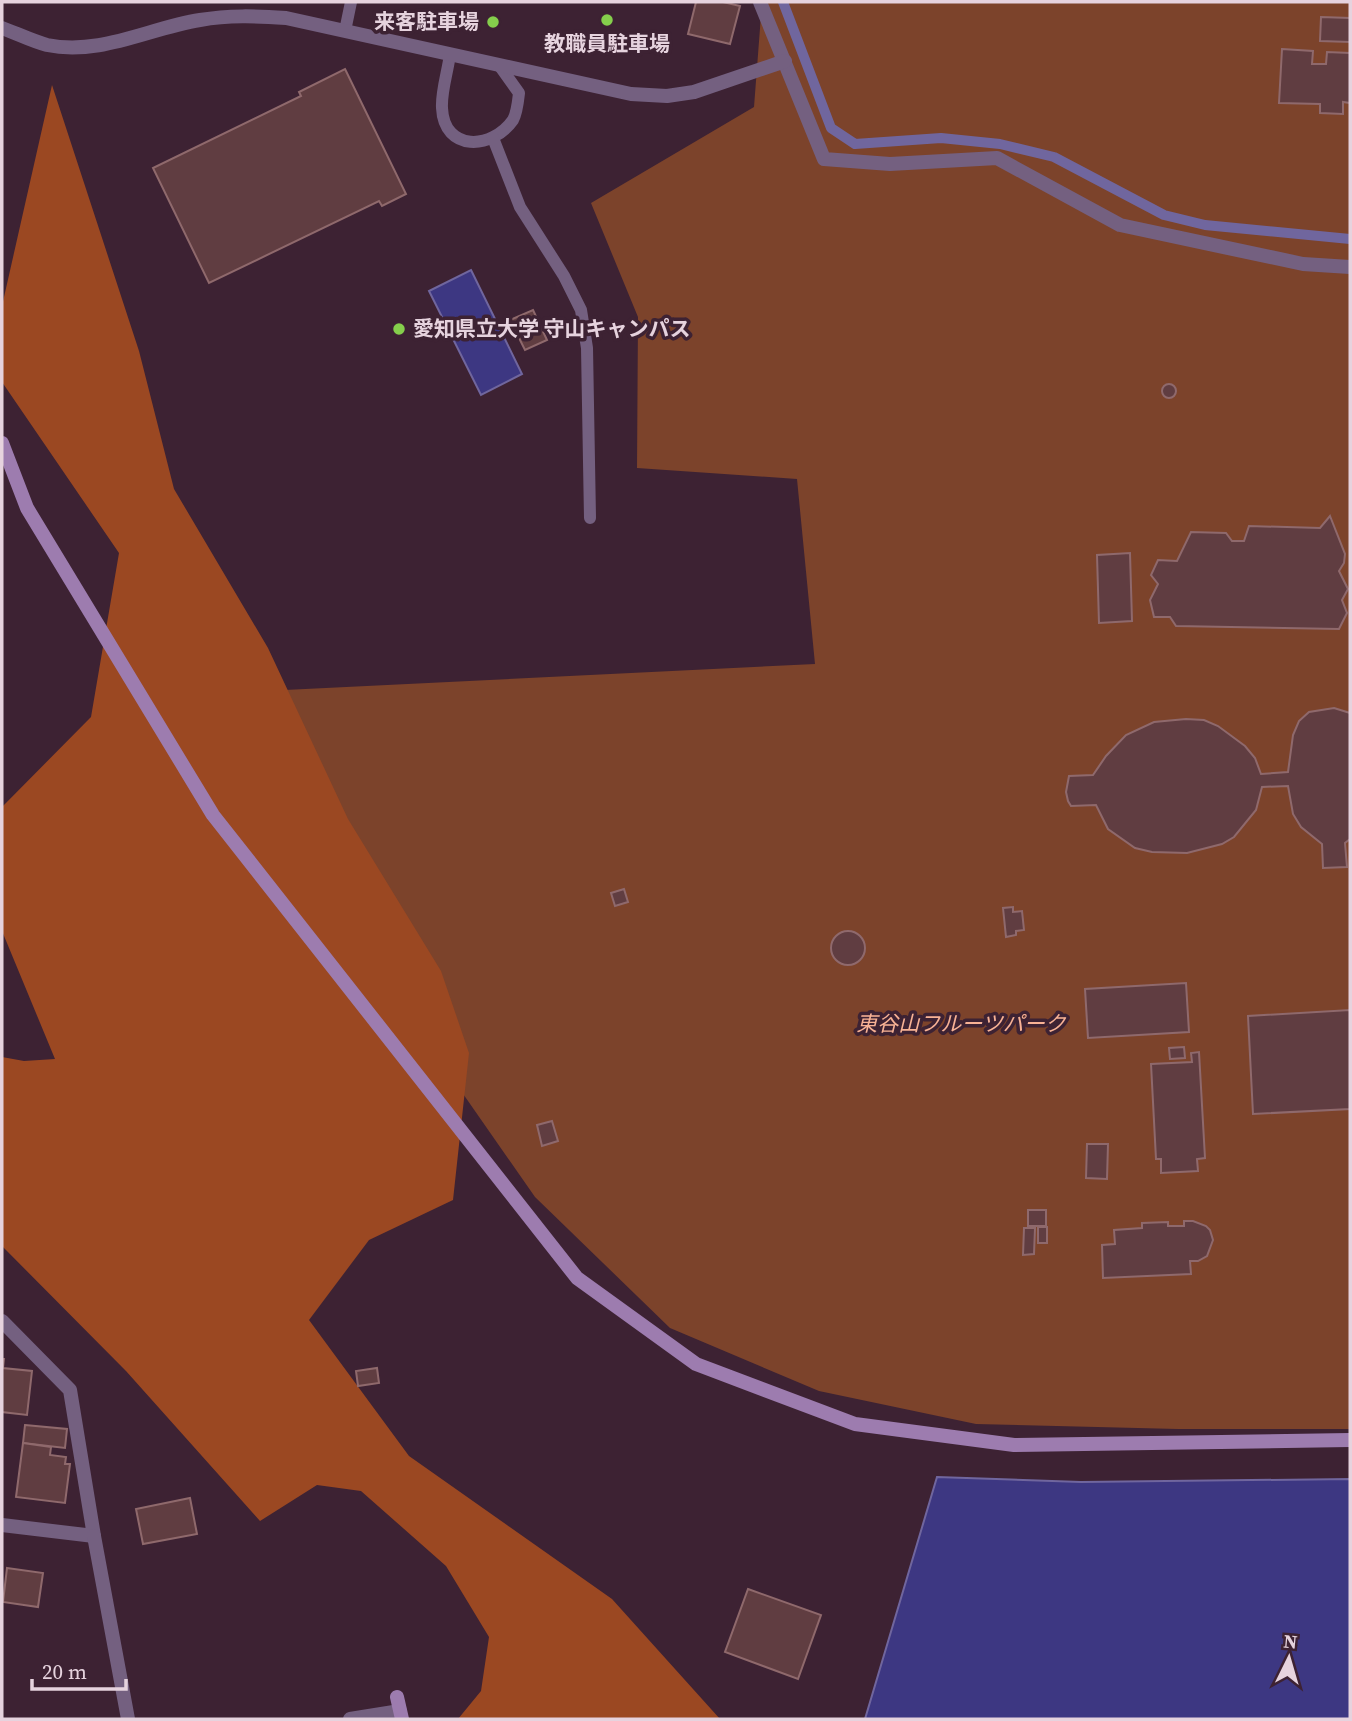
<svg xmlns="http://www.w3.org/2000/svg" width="1352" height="1721" viewBox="0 0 1352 1721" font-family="'Source Serif 4','Noto Sans JP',serif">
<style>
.green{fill:#7c432b}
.forest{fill:#9b4822}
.water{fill:#3d3782;stroke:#70669e;stroke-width:2}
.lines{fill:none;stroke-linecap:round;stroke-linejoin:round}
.stream{stroke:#70669e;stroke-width:10}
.building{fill:#603d41;stroke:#8f696c;stroke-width:2}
.lane{stroke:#746080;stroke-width:12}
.street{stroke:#746080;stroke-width:14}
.secondary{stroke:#9d7caf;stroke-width:14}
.poi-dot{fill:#85cf4c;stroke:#3d2233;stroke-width:2.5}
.labels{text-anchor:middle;stroke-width:7;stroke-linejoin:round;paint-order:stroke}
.poi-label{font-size:21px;font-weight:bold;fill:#e6d3de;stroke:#3d2233;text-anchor:end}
.park-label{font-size:21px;font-style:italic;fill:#f8b295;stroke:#3d2233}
</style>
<rect width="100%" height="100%" fill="#3d2233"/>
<polygon class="green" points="762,2 1350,2 1350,1429 1178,1429 976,1424 819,1391 670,1328 535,1197 185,695 815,664 797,479 637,468 638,317 591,203 754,107"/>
<polygon class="forest" points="52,85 139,351 174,489 268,648 348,819 441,971 469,1053 453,1200 369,1240 309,1320 409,1456 612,1599 720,1719 458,1719 481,1691 489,1637 446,1566 361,1491 317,1485 260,1521 126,1371 2,1246 2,1057 24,1061 55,1059 2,931 2,807 91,717 119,553 2,382 2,306"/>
<g class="water">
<polygon points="471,270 522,374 481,395 429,291"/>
<polygon points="937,1477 1081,1482 1350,1479 1350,1719 865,1719"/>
</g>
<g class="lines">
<polyline class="stream" points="783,2 831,128 855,144 941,138 1000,144 1054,157 1164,215 1205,225 1350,239"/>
</g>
<g class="building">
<polygon points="696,2 723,2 740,6 730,44 688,34"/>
<polygon points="1321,17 1350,18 1350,42 1320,41"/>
<polygon points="1282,49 1313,51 1312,64 1326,64 1327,52 1350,53 1350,103 1343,102 1343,114 1320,113 1320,104 1279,103"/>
<polygon points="345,69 406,194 382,206 379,201 209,283 153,168 301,96 299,92"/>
<polygon points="533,310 547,340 525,350 510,320"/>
<circle cx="1169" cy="391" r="7"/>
<polygon points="1330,516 1345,554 1344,563 1339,571 1348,589 1342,600 1347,613 1339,629 1176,626 1170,617 1154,617 1150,600 1158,584 1151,575 1158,560 1177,561 1191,532 1226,533 1232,541 1244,541 1249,526 1320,528"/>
<polygon points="1130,553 1132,621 1099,623 1097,555"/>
<polygon points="1334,708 1350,713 1350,839 1345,843 1347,867 1323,868 1322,844 1301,827 1293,814 1288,786 1262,787 1256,810 1234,837 1222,844 1187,853 1152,852 1135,848 1108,829 1096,805 1071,806 1068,801 1066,792 1069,776 1093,775 1106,756 1126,735 1154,722 1186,719 1204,720 1218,726 1245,746 1255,758 1261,774 1288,772 1293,735 1299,721 1309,712"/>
<polygon points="624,889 628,902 615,906 611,893"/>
<polygon points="1013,907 1013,912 1022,911 1024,930 1016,931 1016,935 1006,937 1003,908"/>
<circle cx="848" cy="948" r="17"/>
<polygon points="1186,983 1189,1032 1088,1038 1085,989"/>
<polygon points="1350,1010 1350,1109 1253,1114 1248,1016"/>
<polygon points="1184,1047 1185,1058 1170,1059 1169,1048"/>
<polygon points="1199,1052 1205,1158 1197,1159 1198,1171 1161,1173 1161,1159 1156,1159 1151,1064 1192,1062 1191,1053"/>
<polygon points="552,1121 558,1141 542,1146 537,1125"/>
<polygon points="1087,1144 1108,1144 1107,1179 1086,1178"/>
<rect x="1028" y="1210" width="18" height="16"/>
<polygon points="1184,1221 1193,1221 1206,1226 1210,1230 1213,1240 1207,1256 1198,1261 1190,1261 1191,1274 1103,1278 1102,1245 1115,1244 1114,1230 1142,1228 1142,1223 1168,1222 1168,1226 1184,1226"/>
<rect x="1038" y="1227" width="9" height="16"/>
<polygon points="1024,1228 1035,1228 1034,1254 1023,1255"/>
<polygon points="2,1359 4,1359 3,1368 32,1371 27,1415 2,1412"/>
<polygon points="377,1368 379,1383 358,1386 356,1371"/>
<polygon points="25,1425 67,1429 65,1448 23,1443"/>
<polygon points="23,1443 51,1447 50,1455 66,1457 65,1464 70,1464 65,1503 16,1497"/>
<polygon points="190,1498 197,1534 143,1544 136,1509"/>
<polygon points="7,1568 43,1573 38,1607 3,1602"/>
<polygon points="748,1589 821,1615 798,1679 725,1652"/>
</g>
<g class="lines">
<g class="lane">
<polyline points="345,31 351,2"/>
<path d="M450 54C448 71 441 91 442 108 444 152 492 150 513 120 517 113 518 102 519 93L499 65"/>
<polyline points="493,138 520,207 564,276 581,310 587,348 590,518"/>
</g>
<g class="street">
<polyline points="760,2 824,159 890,164 997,158 1120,225 1303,264 1350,267"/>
<path d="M2 28C16 33 32 41 47 45 100 56 149 28 200 20 229 15 256 16 286 18L631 94 667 96 694 92 785 61"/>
<polyline points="2,1321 70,1390 94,1536 2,1525"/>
<polyline points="94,1536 128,1719"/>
<polyline points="350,1719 400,1711"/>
</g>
<g class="secondary">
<polyline points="2,443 27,508 213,815 577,1278 696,1364 855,1424 1014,1445 1350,1440"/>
<polyline points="397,1697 402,1719"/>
</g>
</g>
<g class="poi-dot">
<circle cx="607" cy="20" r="7"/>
<circle cx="493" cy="22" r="7"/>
<circle cx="399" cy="329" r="7"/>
</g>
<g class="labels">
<g class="poi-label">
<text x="479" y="29">来客駐車場</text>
<text x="607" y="51" text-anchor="middle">教職員駐車場</text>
<text x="413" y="336" text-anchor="start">愛知県立大学 守山キャンパス</text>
</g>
<g class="park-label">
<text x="961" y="1031">東谷山フルーツパーク</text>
</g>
</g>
<rect width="1352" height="1721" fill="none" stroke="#e6d3de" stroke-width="7"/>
<g transform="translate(1289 1658) rotate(5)" stroke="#3d2233" stroke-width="5" paint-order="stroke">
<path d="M0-5L12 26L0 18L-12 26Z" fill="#e6d3de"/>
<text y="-10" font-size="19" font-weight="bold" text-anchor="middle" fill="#e6d3de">N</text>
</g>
<path d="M32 1679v10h94v-10" fill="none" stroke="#e6d3de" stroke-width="3.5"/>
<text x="42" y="1679" font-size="21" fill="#e6d3de" stroke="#3d2233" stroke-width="5" paint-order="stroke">20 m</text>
</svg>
